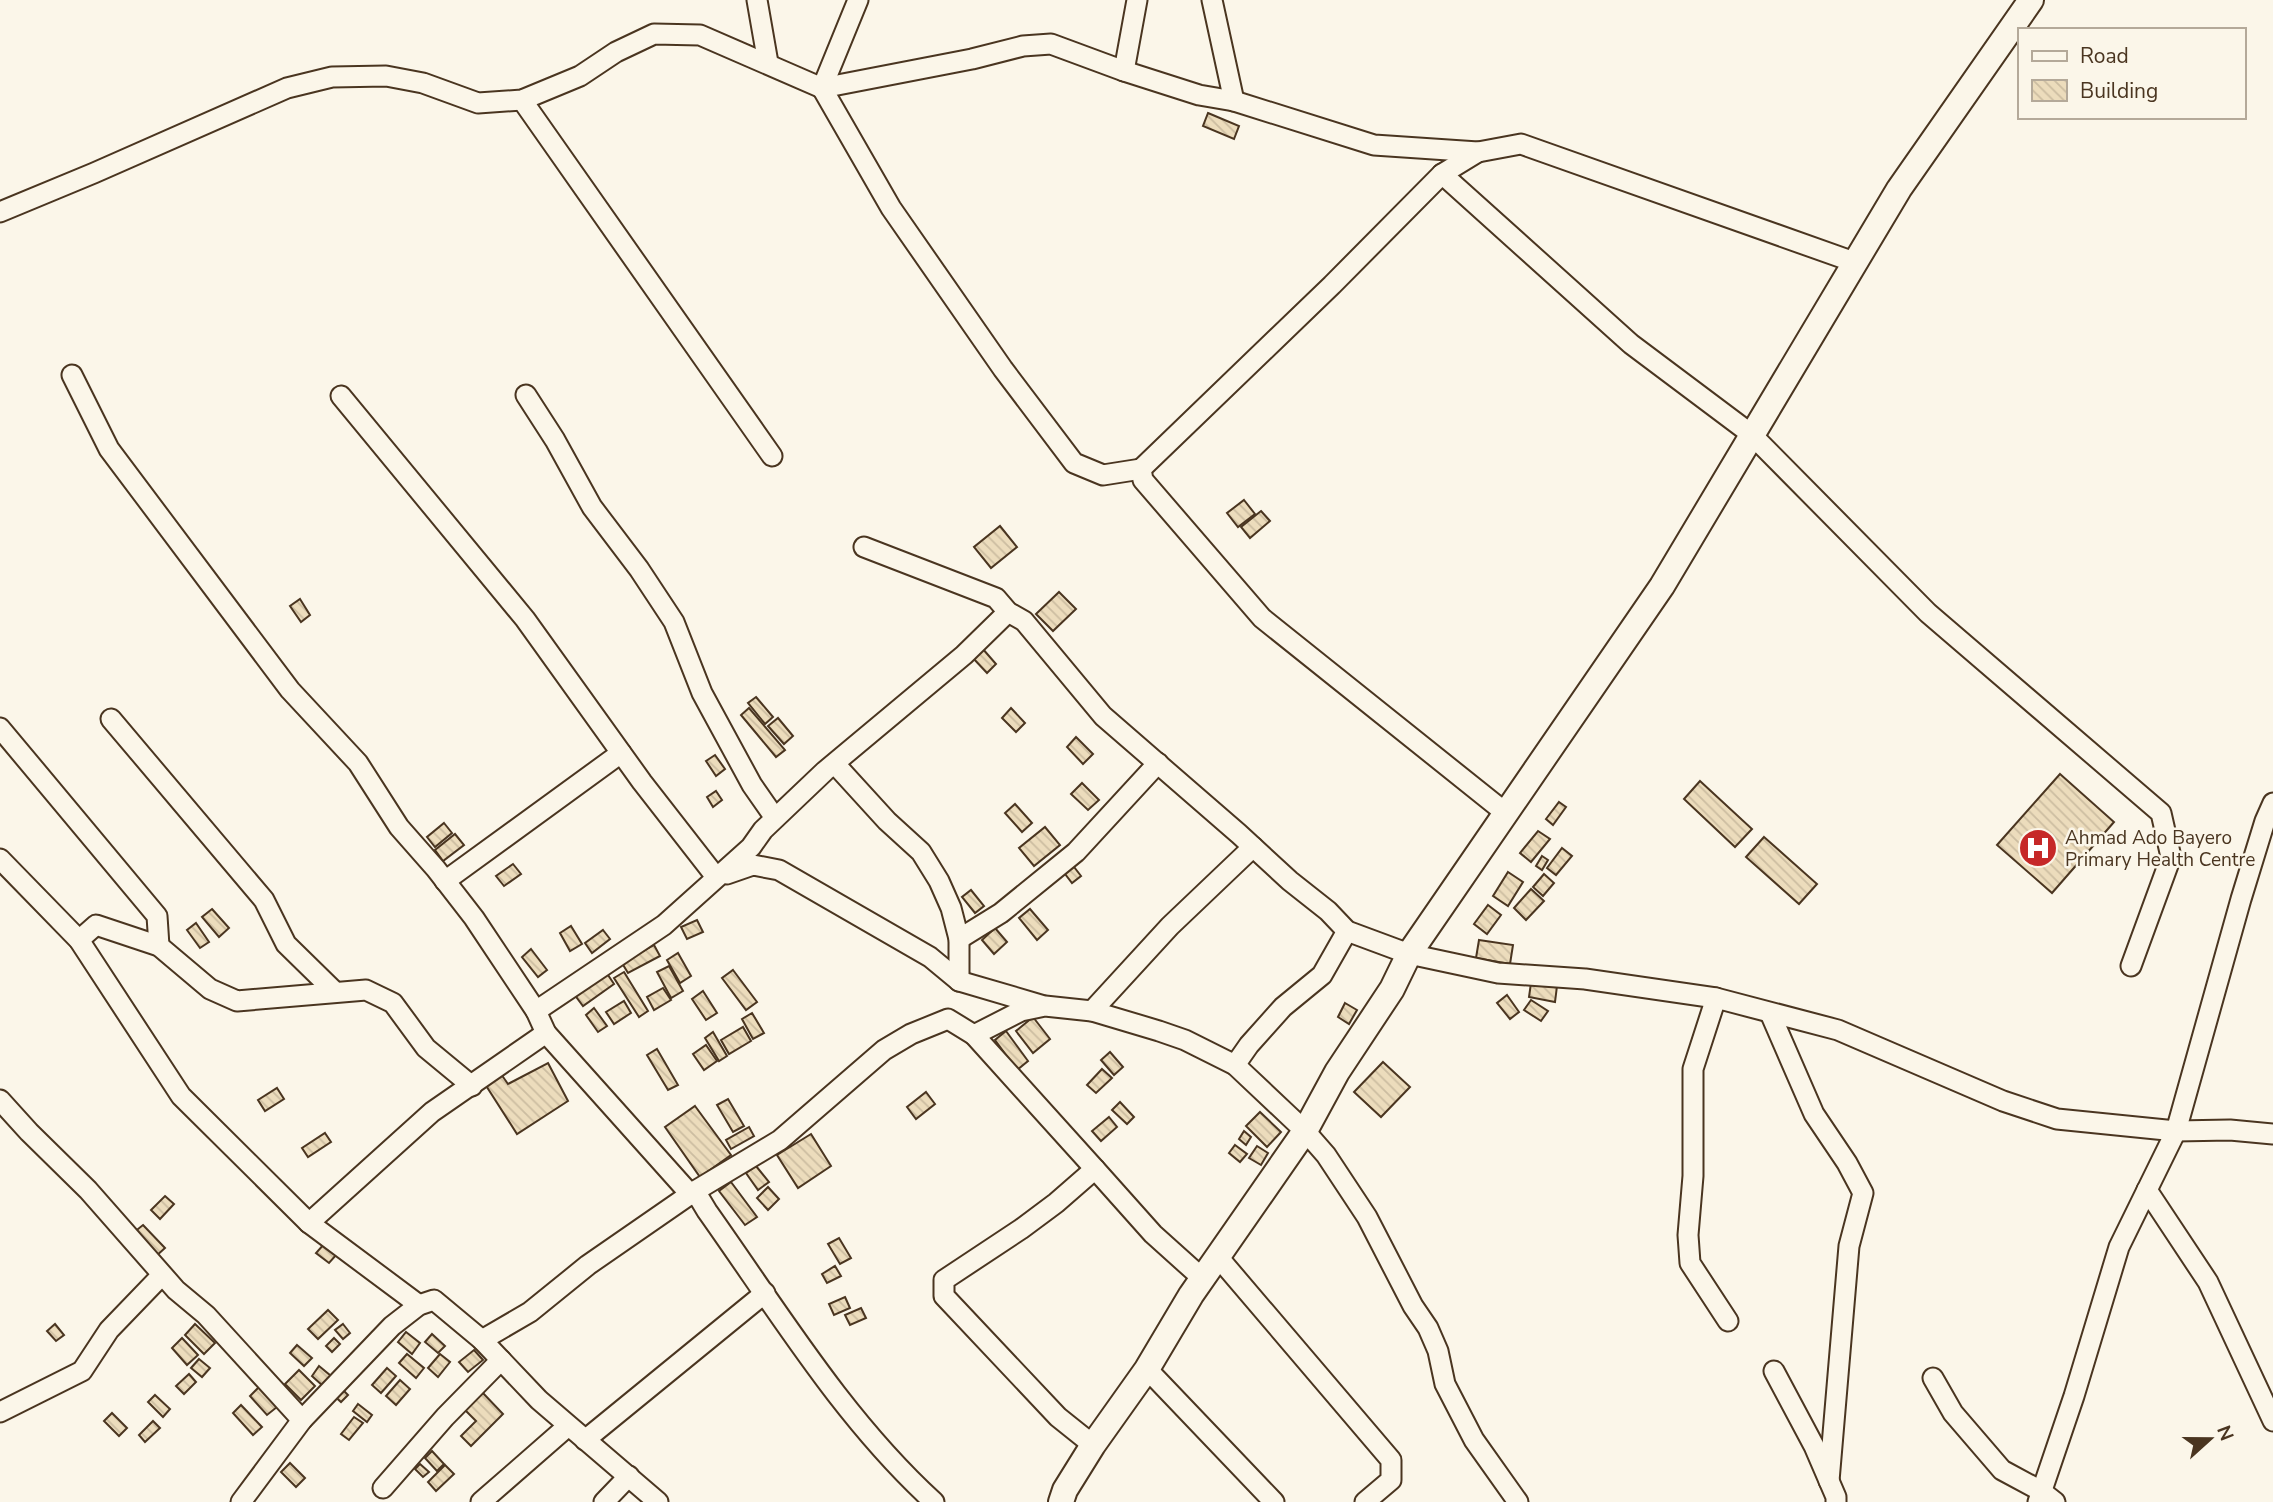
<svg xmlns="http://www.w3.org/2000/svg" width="2273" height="1502" viewBox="0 0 2273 1502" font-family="'Nunito Sans',sans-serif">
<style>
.building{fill:url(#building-back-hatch);stroke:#4a3520;stroke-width:2}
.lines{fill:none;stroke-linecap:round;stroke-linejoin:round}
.minor-casing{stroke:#4a3520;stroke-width:23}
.tertiary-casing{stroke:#4a3520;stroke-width:28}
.minor{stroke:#fbf6e9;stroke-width:19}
.tertiary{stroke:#fbf6e9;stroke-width:24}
.labels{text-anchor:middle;stroke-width:5;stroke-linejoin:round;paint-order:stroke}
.poi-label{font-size:19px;fill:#4a3520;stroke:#fbf6e9;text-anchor:start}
</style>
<defs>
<pattern id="building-back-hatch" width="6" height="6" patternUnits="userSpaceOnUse" patternTransform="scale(1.75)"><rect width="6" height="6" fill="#ecdcbc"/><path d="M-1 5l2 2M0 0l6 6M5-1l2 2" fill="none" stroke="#ccbda1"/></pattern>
</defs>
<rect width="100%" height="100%" fill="#fbf6e9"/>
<g class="building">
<polygon points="1208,113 1239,126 1234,139 1203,126"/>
<polygon points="1244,500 1255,514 1238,527 1227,513"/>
<polygon points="1261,511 1270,521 1250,538 1241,527"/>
<polygon points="1000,526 1017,547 991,568 974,547"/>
<polygon points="1059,592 1076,609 1053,631 1036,614"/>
<polygon points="300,599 310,615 301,622 290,606"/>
<polygon points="982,648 996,664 987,673 972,657"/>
<polygon points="756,697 773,717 765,724 748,703"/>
<polygon points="749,708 785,750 776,757 741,715"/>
<polygon points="1011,708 1025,723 1016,732 1002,718"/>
<polygon points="778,718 793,736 784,744 768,726"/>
<polygon points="1076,737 1093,754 1083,764 1067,747"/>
<polygon points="715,755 725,769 716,776 706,761"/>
<polygon points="2060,774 2114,822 2052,893 1997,845"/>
<polygon points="1700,781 1752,829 1735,847 1684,799"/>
<polygon points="1082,783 1099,800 1088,810 1071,794"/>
<polygon points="716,791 722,800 713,807 707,797"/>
<polygon points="1559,802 1566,807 1553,825 1546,819"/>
<polygon points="1015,804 1032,823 1022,832 1005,813"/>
<polygon points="444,823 452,833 435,847 427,837"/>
<polygon points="1045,827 1060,845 1034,866 1019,848"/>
<polygon points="1538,831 1550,839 1531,862 1520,853"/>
<polygon points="455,834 464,845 443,861 435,850"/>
<polygon points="1764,837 1817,884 1799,904 1746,857"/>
<polygon points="1562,848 1572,856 1556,875 1547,868"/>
<polygon points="1542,856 1548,860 1542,870 1536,866"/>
<polygon points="1071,863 1081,876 1072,883 1062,870"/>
<polygon points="513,864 521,874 504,886 496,876"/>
<polygon points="1508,872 1523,882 1508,906 1493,896"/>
<polygon points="1544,874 1554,883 1543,896 1533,887"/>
<polygon points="1531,889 1544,901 1526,920 1514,908"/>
<polygon points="971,890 984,906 975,913 962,897"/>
<polygon points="1488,905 1501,915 1487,934 1474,924"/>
<polygon points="212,909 229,928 219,937 202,917"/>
<polygon points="1030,909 1048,930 1037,940 1019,918"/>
<polygon points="697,920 703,932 687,939 681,927"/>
<polygon points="196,923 209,942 200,948 187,930"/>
<polygon points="571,926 582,944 570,951 560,933"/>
<polygon points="995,928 1007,942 994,954 982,940"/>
<polygon points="603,930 610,939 592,953 585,943"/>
<polygon points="1479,940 1513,945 1510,964 1476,958"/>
<polygon points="654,945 660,956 628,973 622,963"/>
<polygon points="531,949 547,970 538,977 522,957"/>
<polygon points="678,953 691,976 680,983 667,960"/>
<polygon points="669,966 683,991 671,998 657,972"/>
<polygon points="733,970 757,1002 746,1010 722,978"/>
<polygon points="606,972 614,984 583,1006 574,994"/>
<polygon points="624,972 648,1011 639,1017 614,978"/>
<polygon points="1531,983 1557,986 1555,1002 1529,997"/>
<polygon points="663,988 671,1000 654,1010 647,997"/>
<polygon points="703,991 717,1013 706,1020 692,999"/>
<polygon points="1507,995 1519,1012 1510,1019 1497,1003"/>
<polygon points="1531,1000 1548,1011 1541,1021 1524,1010"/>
<polygon points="624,1001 631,1013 614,1024 606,1012"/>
<polygon points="1345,1003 1357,1010 1349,1024 1338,1017"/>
<polygon points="594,1008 607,1026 598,1032 586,1015"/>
<polygon points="752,1013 764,1033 753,1039 742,1019"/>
<polygon points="1033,1017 1050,1039 1033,1053 1016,1031"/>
<polygon points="743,1027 751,1041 729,1054 721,1040"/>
<polygon points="1006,1031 1028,1061 1017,1070 995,1040"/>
<polygon points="713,1032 727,1056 719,1061 705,1038"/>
<polygon points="706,1045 717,1061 704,1070 693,1054"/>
<polygon points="657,1049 678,1085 668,1090 647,1055"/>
<polygon points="1110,1052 1123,1067 1114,1075 1101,1060"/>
<polygon points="1383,1062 1410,1087 1381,1117 1354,1092"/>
<polygon points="548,1063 568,1101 517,1134 485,1084 501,1074 508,1084"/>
<polygon points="1102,1069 1112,1078 1096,1093 1087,1085"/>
<polygon points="277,1088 284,1099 265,1111 258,1100"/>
<polygon points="926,1092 935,1104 916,1119 907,1107"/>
<polygon points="728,1099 744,1126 733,1132 717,1105"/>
<polygon points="1120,1102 1134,1117 1127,1124 1112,1110"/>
<polygon points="695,1106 731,1155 700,1177 665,1127"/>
<polygon points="1260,1112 1281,1132 1267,1147 1246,1126"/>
<polygon points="1109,1117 1117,1127 1101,1141 1092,1131"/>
<polygon points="749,1127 754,1136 731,1149 726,1140"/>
<polygon points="1244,1131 1251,1137 1246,1145 1239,1139"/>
<polygon points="325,1133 331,1142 308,1157 302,1148"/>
<polygon points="811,1134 831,1166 798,1188 777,1155"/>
<polygon points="1235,1145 1247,1154 1240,1162 1229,1153"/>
<polygon points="1257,1146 1268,1153 1261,1165 1249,1158"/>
<polygon points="756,1166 769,1182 758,1190 746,1173"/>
<polygon points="731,1182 757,1217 745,1225 719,1191"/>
<polygon points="768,1187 779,1199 768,1210 757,1198"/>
<polygon points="165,1196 174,1204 160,1219 151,1210"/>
<polygon points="143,1225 165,1248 155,1257 133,1233"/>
<polygon points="839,1238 851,1258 840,1264 828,1244"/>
<polygon points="325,1243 337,1254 329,1263 316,1253"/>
<polygon points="835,1266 841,1276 827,1283 822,1274"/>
<polygon points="845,1297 850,1308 834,1315 829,1304"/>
<polygon points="861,1308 866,1318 850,1325 845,1315"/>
<polygon points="328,1310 338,1320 318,1339 308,1329"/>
<polygon points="55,1324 64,1335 56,1341 47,1331"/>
<polygon points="195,1324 215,1343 204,1354 185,1335"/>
<polygon points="343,1324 350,1333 343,1339 335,1330"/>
<polygon points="406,1332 420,1343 412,1354 398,1342"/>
<polygon points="432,1334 445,1346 438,1353 425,1342"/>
<polygon points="182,1338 198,1355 187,1365 172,1348"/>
<polygon points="334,1338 340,1344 332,1352 326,1346"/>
<polygon points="297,1345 312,1358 304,1366 290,1353"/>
<polygon points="474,1350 483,1360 468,1372 459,1362"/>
<polygon points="407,1354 424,1368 416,1378 399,1363"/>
<polygon points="440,1354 450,1362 438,1377 428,1368"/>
<polygon points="199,1359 210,1368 202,1377 191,1368"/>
<polygon points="319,1366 331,1376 323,1386 312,1376"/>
<polygon points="387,1368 396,1376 381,1393 372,1385"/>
<polygon points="299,1370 315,1386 301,1400 285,1384"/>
<polygon points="189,1374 196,1382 184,1394 176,1386"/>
<polygon points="400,1380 410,1389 396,1405 386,1396"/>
<polygon points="338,1385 348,1395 341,1402 331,1393"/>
<polygon points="259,1387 277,1407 267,1415 250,1396"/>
<polygon points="481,1391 503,1414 471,1446 461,1436 476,1421 463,1408"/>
<polygon points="155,1395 170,1409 163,1417 148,1402"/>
<polygon points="358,1404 372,1415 367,1422 353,1411"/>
<polygon points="241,1405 262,1427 253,1435 233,1413"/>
<polygon points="112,1413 127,1428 119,1436 104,1421"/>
<polygon points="354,1417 363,1423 349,1440 341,1434"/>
<polygon points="153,1421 160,1428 145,1442 139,1435"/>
<polygon points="432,1451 444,1464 437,1471 425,1458"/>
<polygon points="290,1463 305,1478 296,1487 281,1472"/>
<polygon points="420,1464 429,1472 423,1477 415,1469"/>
<polygon points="445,1465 454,1474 436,1491 428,1482"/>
</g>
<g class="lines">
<defs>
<g id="minor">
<polyline points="757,0 768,63"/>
<polyline points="858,0 822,88 891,208 1003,369 1074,463 1103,475 1141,469"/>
<polyline points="1212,0 1234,101"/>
<polyline points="1124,71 1137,0"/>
<polyline points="522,100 772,456"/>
<polyline points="1442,174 1631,344 1751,434 1928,613 2161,813 2171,857 2131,966"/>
<polyline points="0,212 94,173 287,88 332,77 386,76 423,83 478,103 522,100 580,76 616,52 654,34 700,35 822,88 972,59 1023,46 1051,44 1124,71 1199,95 1234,101 1374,145 1478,152"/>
<polyline points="72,375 109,449 290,690 358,763 399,827 436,869 474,918 536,1011"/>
<polyline points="526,395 555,440 592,507 639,569 674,622 702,693 752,785 775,818"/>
<polyline points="341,396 525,619 642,782 716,877"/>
<polyline points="864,547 996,598 1008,612 1024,621 1103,716 1239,834 1290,881 1328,911 1347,931 1409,954 1498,973 1585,979 1716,998 1838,1030 2003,1101 2057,1119 2176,1131 2230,1130 2273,1134"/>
<polyline points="111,719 264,900 286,944 334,991"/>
<polyline points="0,728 157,916 159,946"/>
<polyline points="835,764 887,821 921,852 939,881 951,908 959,939 959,981"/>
<polyline points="1507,814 1262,618 1143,480 1141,469 1332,285 1442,174 1478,152 1521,144 1854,262"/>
<polyline points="0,859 79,940 181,1096 309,1223"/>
<polyline points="727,874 753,865 779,870 930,957 959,981 1041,1005"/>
<polyline points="445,881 621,753"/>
<polyline points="959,939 1001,913 1076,852 1158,763"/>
<polyline points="79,940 96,925 159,946 210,989 237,1001 366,990 393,1003 426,1048 472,1086"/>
<polyline points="1716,998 1693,1069 1693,1176 1688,1235 1690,1263 1728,1321"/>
<polyline points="1092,1011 1170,926 1253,847"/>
<polyline points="1770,1013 1814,1114 1847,1163 1863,1193 1849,1246 1829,1481"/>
<polyline points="974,1035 1095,1169"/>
<polyline points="1235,1065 1249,1045 1283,1007 1322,975 1347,931"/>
<polyline points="0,1100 29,1132 88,1190 176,1290 206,1315 302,1420"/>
<polyline points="2147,1190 2208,1282 2273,1421"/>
<path d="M695 1191 707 1211C778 1311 843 1419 934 1502"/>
<polyline points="691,1195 546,1033 536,1011 664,925 751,847 763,830 825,771 964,655 1008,612"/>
<polyline points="1218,1257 1391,1460 1391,1480 1365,1502"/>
<polyline points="419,1305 309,1223 432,1112 546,1033"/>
<polyline points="482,1340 530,1312 588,1265 695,1191 780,1140 884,1050 911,1034 948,1019 974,1035 1021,1011 1045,1006 1092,1011 1159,1031 1185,1040 1235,1065 1305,1131 1326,1155 1367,1217 1413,1306 1428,1328 1438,1351 1445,1384 1474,1440 1518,1502"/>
<polyline points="1147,1369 1274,1502"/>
<polyline points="1774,1371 1814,1446 1836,1497 1836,1502"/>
<polyline points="1933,1378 1953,1413 2002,1470 2041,1491 2055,1502"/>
<polyline points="0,1412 82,1371 109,1330 162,1275"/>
<polyline points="585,1440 765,1293"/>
<polyline points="1093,1445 1058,1417 944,1296 944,1280 1021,1229 1056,1203 1095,1169 1153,1234 1202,1278"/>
<polyline points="383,1488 445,1417 501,1360"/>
<polyline points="241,1502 302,1420 392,1326 419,1305 434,1300 482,1340 539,1400 658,1502"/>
<polyline points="481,1502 568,1426"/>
<polyline points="604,1502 629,1476"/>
<polyline points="2038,1502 2074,1396 2119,1247 2176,1131 2241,899 2265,821 2273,803"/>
</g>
<polyline id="tertiary" points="1061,1502 1065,1490 1093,1445 1147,1369 1191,1295 1305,1131 1337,1072 1392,989 1409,954 1662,586 1899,189 2031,0"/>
</defs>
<use href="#minor" class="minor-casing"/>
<use href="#tertiary" class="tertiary-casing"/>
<use href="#minor" class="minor"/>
<use href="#tertiary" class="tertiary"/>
</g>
<defs>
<symbol id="hospital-disc" viewBox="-11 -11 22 22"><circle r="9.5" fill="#c62828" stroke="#fbf6e9"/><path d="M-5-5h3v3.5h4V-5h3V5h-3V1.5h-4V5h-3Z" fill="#fff"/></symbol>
</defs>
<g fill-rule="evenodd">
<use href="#hospital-disc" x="2016" y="826" width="44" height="44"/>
</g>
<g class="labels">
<g class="poi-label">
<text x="2065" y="844">Ahmad Ado Bayero<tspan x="2065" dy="22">Primary Health Centre</tspan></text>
</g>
</g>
<rect x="2018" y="28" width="228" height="91" fill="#fbf6e9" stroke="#b4a999" stroke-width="2"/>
<rect x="2032" y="51" width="35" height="10" fill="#fbf6e9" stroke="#b4a999" stroke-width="2"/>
<text x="2080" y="63" font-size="21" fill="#4a3520">Road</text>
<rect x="2032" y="80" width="35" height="21" fill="url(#building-back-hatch)" stroke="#b4a999" stroke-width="2"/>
<text x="2080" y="98" font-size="21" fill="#4a3520">Building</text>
<g transform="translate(2210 1439) rotate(69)" stroke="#fbf6e9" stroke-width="5" paint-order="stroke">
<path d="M0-5L12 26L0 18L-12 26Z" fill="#4a3520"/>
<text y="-10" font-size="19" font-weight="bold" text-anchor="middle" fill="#4a3520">N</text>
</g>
</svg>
